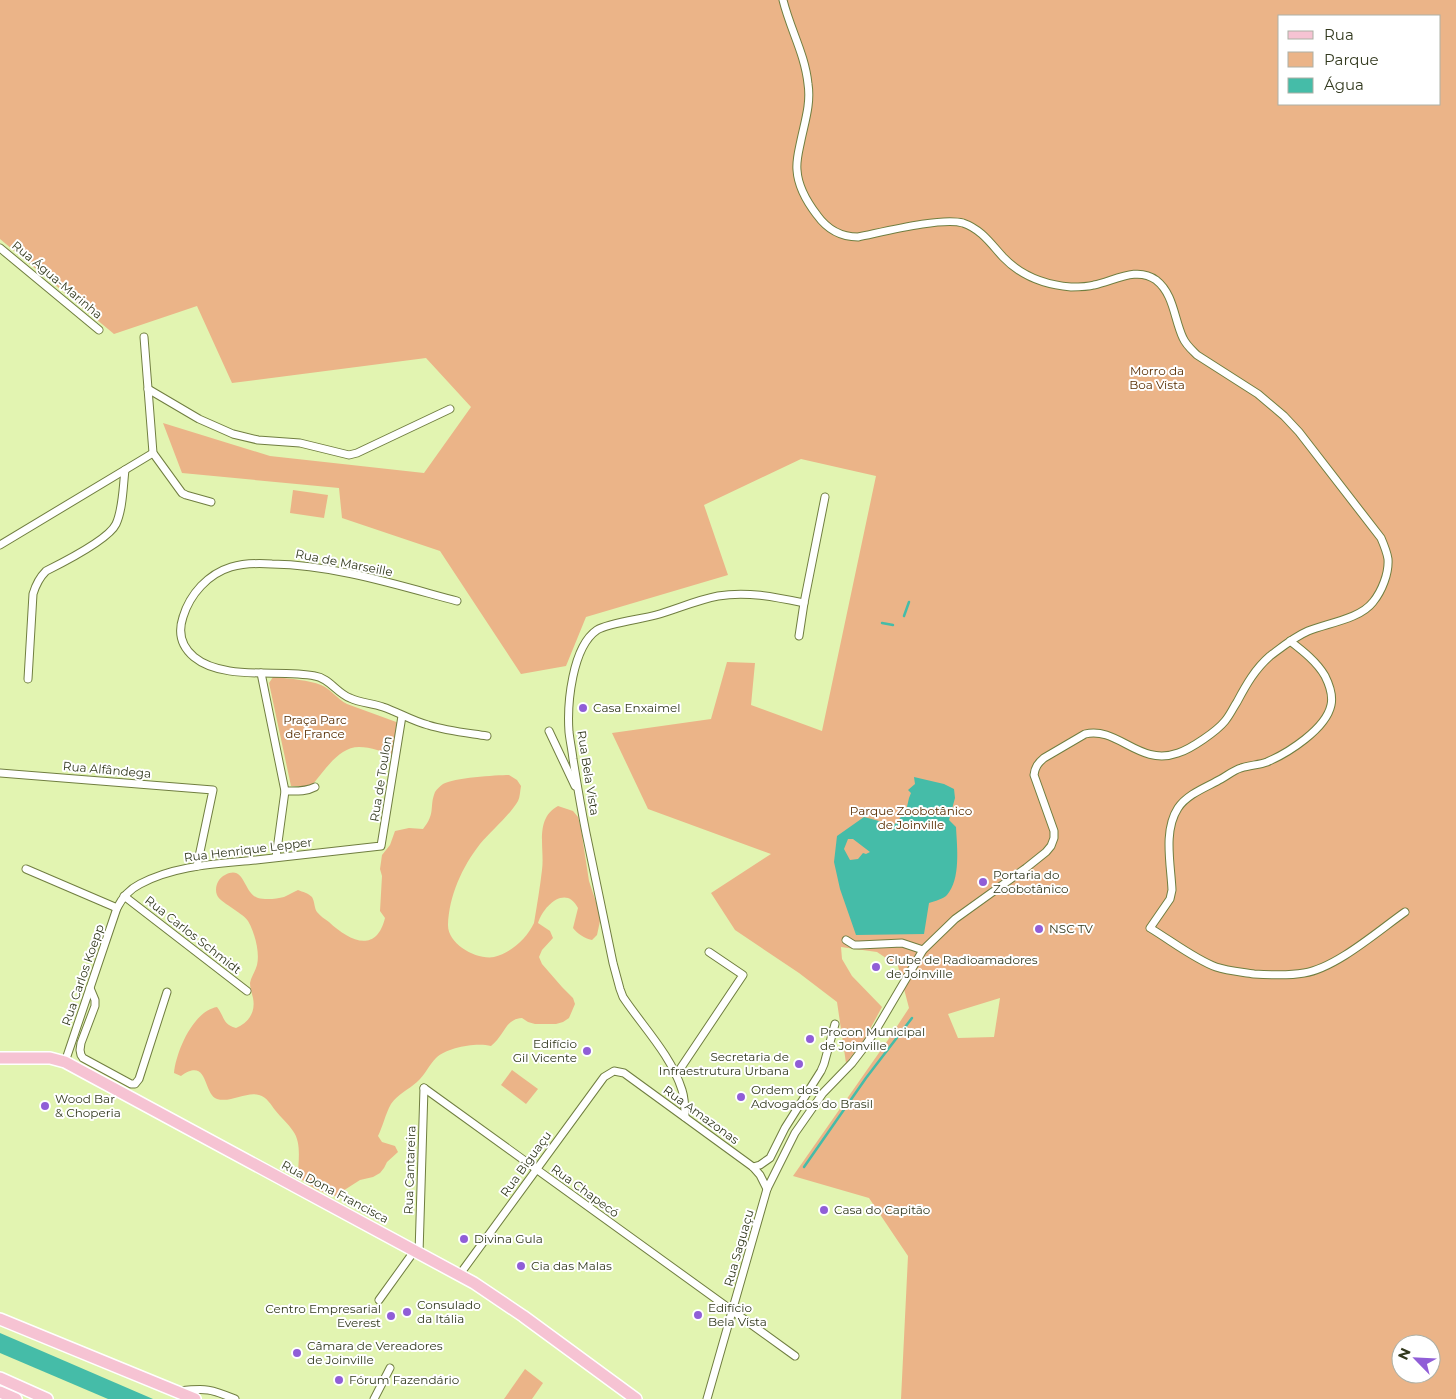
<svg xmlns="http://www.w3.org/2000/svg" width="1456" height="1399" viewBox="0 0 1456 1399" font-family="Montserrat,sans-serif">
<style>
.green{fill:#ebb488;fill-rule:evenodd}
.water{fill:#45bca8;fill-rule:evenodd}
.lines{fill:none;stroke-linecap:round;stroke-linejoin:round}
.stream{stroke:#45bca8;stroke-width:2.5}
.street-casing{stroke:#707e40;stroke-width:9}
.primary-casing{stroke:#fff;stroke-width:14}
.street{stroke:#fff;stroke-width:7}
.primary{stroke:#f6c3d3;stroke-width:11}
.poi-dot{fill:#905ed7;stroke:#fff;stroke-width:2}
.labels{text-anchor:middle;stroke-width:4;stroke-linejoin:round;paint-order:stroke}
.street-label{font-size:12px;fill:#32391e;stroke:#fff}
.park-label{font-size:12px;fill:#582d00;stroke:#fff}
.poi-label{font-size:12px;fill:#32391e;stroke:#fff;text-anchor:start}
</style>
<rect width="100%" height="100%" fill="#e2f4b1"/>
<g class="green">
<path d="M0 0H1456V1399H901L908 1256 869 1198 793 1176 890 1037 909 1008 898 966 877 952 841 947 842 959 852 976 882 1007 863 1042 846 1063 837 1002 799 973 735 930 711 893 771 854 648 809 612 733 711 719 727 662 755 663 751 705 822 731 876 476 801 459 704 505 728 575 586 617 566 666 521 674 440 551 342 518 339 488 182 473 163 423 270 456 424 473 471 407 426 358 232 383 197 306 114 334 0 239ZM1280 16H1440V104H1280ZM1000 998 994 1037 958 1038 948 1014ZM1401 1344H1431V1374H1401Z"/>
<polygon points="293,490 328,495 324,518 290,513"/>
<path d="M273 677H277C290 679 309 680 321 685 331 689 337 699 347 704L399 723 395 755C383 752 371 747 359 747 339 747 325 770 313 784L309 786H291L269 683Z"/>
<path d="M509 775 517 780 521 786C520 791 520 797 518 801 510 815 491 831 480 844 462 867 449 896 448 925 448 945 477 960 494 957 511 953 527 938 534 923 537 905 540 887 542 870 545 848 534 819 558 806L573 811 578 817 581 829 589 881 598 908 600 921 597 935 592 940C584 938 578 934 573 928L578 908C566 884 543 906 538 923L550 931 553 938 542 950 539 957 542 964 562 987 573 998 575 1004 569 1018 563 1022 556 1024H535L528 1022 522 1018C505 1019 505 1035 491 1046 477 1042 447 1047 436 1058 429 1065 425 1075 417 1082 408 1090 398 1094 391 1104 385 1115 383 1126 378 1136L382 1142 395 1146 398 1152 387 1162 384 1168 380 1173 373 1177 360 1180 335 1196C323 1193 307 1186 298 1176 298 1162 302 1143 293 1131 288 1123 281 1118 275 1110 271 1105 267 1097 259 1095 247 1091 231 1103 217 1099 203 1095 209 1056 181 1076L174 1073C176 1052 193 1011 217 1007 225 1017 222 1024 236 1028 248 1023 256 1013 253 998 252 993 250 989 250 983 251 977 255 972 257 965 260 953 255 933 248 921 242 912 219 902 217 895 214 888 218 878 225 875 245 864 243 893 258 898 265 900 277 899 284 897 289 895 293 892 298 890 303 892 308 893 312 897 315 902 314 908 317 912 320 916 325 919 329 922 348 940 376 955 385 918L380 911 382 876 380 869 382 855 390 845 395 831 409 828 423 829C436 813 429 807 435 792 437 789 440 786 443 784 453 778 496 775 509 775Z"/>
<polygon points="512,1070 538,1089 526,1104 501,1085"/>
<polygon points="525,1369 543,1383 532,1399 504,1399"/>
</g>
<g class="water">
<path d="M914 777 944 784 954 789 955 798 949 820 956 827C957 847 961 879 947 895 943 899 935 901 929 903L924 934 856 935 840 889 834 862 837 836 864 817 894 825 906 811 909 798 911 793 908 790 915 784ZM848 839H853L870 852 866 854 863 853 858 859 850 860 844 849Z"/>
<polygon points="0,1333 153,1399 108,1399 0,1353"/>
</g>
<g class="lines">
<g class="stream">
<polyline points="904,616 909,602"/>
<polyline points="882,623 893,625"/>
<polyline points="804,1167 866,1078 912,1018"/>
</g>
<defs>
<g id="street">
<polyline points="0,248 99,330"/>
<polyline points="144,337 153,453 182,493 186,495 211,502"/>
<polyline points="148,389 199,419 233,434 258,440 300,443 349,455 357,453 450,409"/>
<polyline points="0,545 153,453"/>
<path d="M457 601C397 585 335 565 272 564 258 563 245 563 231 567 208 574 190 594 183 617 178 632 181 646 194 657 223 681 279 669 315 676 329 678 337 693 350 698 360 703 372 703 383 707 398 712 412 721 428 725 447 731 468 733 487 736"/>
<polyline points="799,636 804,603 825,497"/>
<path d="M1290 641C1303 651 1317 662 1325 676 1329 684 1333 696 1331 705 1326 729 1288 753 1267 762 1259 765 1250 765 1241 768 1234 770 1228 775 1221 779 1207 787 1187 794 1178 808 1163 831 1171 865 1172 890L1170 899 1150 928C1170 940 1196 960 1216 967 1228 971 1242 972 1254 974 1270 975 1288 976 1304 973 1336 968 1378 931 1405 912"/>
<polyline points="261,673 285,791 276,857"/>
<path d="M28 679 33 594C36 584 39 578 46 571 62 563 109 539 116 524 123 509 123 486 125 470"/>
<polyline points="549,731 575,786"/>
<polyline points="0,773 213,790 197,866"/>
<path d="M285 791C295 791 306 792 315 787"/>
<polyline points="26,869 117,908"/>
<polyline points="124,896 247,991"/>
<polyline points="846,940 854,945 859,945 902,943 923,950"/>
<polyline points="90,988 95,1000 95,1006 81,1043 80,1050 81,1055 83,1058 131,1084 135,1084 139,1079 167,992"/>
<path d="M65 1062 117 908C122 898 130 889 140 884 176 865 217 864 256 860 298 855 339 851 381 846L402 716"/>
<polyline points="676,1075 743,975 709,952"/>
<polyline points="424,1088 795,1356"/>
<path d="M685 1117C685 1108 685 1099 682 1090 671 1055 643 1027 623 997L620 989 613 963C604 920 595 877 586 833 581 808 577 784 573 759 572 750 570 741 569 732 567 704 572 647 597 630 608 623 642 619 656 615 677 609 697 600 718 596 747 591 775 597 804 603"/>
<polyline points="753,1167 760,1165 770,1158 785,1128 821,1071 824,1064 835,1024"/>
<polyline points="419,1253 424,1088"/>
<polyline points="460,1274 604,1077 614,1071 624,1073 753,1167 760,1175 767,1189"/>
<polyline points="379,1300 415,1250"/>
<path d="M180 1391C206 1388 211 1389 235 1399"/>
<polyline points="374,1399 390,1368"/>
<path d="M707 1399 767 1189 795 1133 823 1093 852 1063 865 1046 877 1028 923 950 955 919 1026 868 1046 852 1051 846 1054 838V831L1034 775C1035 767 1038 763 1044 758L1085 734C1118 726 1139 767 1178 753 1191 749 1217 731 1225 721 1230 715 1233 708 1237 702 1246 685 1255 669 1270 656 1282 647 1294 637 1308 631 1328 623 1360 619 1373 602 1382 591 1389 573 1388 559 1387 552 1384 545 1381 538L1299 432 1284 416 1258 394 1197 355C1192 350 1186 345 1183 338 1174 319 1174 294 1156 280 1137 266 1114 281 1094 285 1087 287 1079 287 1071 287 1046 285 1021 276 1003 257 991 244 981 229 963 223 941 217 883 232 858 237 840 237 827 229 817 215 807 202 798 187 797 170 796 160 799 150 801 140 805 121 811 103 808 84 805 54 790 29 783 0"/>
</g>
<g id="primary">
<polyline points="0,1058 50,1058 65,1062 474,1283 523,1316 636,1399"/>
<polyline points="0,1319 195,1399"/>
<polyline points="0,1378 47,1399"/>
<polyline points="0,1392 16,1399"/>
</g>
</defs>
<use href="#street" class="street-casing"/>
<use href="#primary" class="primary-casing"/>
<use href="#street" class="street"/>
<use href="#primary" class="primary"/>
</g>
<g class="poi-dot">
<circle cx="583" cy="708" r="5"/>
<circle cx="983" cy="882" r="5"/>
<circle cx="1039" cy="929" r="5"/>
<circle cx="876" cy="967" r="5"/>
<circle cx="810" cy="1039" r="5"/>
<circle cx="587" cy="1051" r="5"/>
<circle cx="799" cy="1064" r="5"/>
<circle cx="741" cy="1097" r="5"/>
<circle cx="45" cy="1106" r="5"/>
<circle cx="824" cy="1210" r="5"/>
<circle cx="464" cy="1239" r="5"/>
<circle cx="521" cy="1266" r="5"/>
<circle cx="407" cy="1312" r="5"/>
<circle cx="698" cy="1315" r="5"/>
<circle cx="391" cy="1316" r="5"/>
<circle cx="297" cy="1353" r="5"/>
<circle cx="339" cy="1380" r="5"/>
</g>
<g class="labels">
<g class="street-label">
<text transform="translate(57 280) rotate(40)" y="4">Rua Água-Marinha</text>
<text transform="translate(344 563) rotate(11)" y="4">Rua de Marseille</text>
<text transform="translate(107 770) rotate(5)" y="4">Rua Alfândega</text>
<text transform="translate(588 773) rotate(81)" y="4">Rua Bela Vista</text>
<text transform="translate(381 779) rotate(-81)" y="4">Rua de Toulon</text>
<text transform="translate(248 850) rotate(-7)" y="4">Rua Henrique Lepper</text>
<text transform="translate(193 935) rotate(38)" y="4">Rua Carlos Schmidt</text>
<text transform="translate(83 975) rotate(-71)" y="4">Rua Carlos Koepp</text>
<text transform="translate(701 1115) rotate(36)" y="4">Rua Amazonas</text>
<text transform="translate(526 1164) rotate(-54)" y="4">Rua Biguaçu</text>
<text transform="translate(410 1170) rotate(-88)" y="4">Rua Cantareira</text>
<text transform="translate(585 1191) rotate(36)" y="4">Rua Chapecó</text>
<text transform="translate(335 1192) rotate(28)" y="4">Rua Dona Francisca</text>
<text transform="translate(739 1248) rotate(-74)" y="4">Rua Saguaçu</text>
</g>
<g class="park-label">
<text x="1157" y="375">Morro da<tspan x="1157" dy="14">Boa Vista</tspan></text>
<text x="315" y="724">Praça Parc<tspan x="315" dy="14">de France</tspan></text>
<text x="911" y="815">Parque Zoobotânico<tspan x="911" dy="14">de Joinville</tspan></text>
</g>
<g class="poi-label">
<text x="593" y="712">Casa Enxaimel</text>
<text x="993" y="879">Portaria do<tspan x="993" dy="14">Zoobotânico</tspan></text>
<text x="1049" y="933">NSC TV</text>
<text x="886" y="964">Clube de Radioamadores<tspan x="886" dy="14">de Joinville</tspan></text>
<text x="820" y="1036">Procon Municipal<tspan x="820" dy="14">de Joinville</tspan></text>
<text x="577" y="1048" text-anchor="end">Edifício<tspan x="577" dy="14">Gil Vicente</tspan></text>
<text x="789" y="1061" text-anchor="end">Secretaria de<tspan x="789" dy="14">Infraestrutura Urbana</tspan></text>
<text x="751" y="1094">Ordem dos<tspan x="751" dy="14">Advogados do Brasil</tspan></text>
<text x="55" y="1103">Wood Bar<tspan x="55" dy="14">&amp; Choperia</tspan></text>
<text x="834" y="1214">Casa do Capitão</text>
<text x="474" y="1243">Divina Gula</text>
<text x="531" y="1270">Cia das Malas</text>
<text x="417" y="1309">Consulado<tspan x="417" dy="14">da Itália</tspan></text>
<text x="708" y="1312">Edifício<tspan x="708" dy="14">Bela Vista</tspan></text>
<text x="381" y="1313" text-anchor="end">Centro Empresarial<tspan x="381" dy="14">Everest</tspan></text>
<text x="307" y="1350">Câmara de Vereadores<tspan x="307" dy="14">de Joinville</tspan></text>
<text x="349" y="1384">Fórum Fazendário</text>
</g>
</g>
<rect x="1278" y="15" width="162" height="90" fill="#ffffff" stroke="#adb0a5"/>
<rect x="1288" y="31" width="25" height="8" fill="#f6c3d3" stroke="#adb0a5"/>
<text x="1324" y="40" font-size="15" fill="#32391e">Rua</text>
<rect x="1288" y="52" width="25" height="15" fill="#ebb488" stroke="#adb0a5"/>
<text x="1324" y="65" font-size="15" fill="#32391e">Parque</text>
<rect x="1288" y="78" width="25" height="15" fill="#45bca8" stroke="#adb0a5"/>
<text x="1324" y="90" font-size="15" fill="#32391e">Água</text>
<g transform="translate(1416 1359) rotate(294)"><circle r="24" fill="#ffffff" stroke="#adb0a5"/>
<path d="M0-4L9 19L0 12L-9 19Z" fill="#905ed7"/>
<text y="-8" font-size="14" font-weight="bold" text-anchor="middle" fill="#32391e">N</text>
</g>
</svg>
